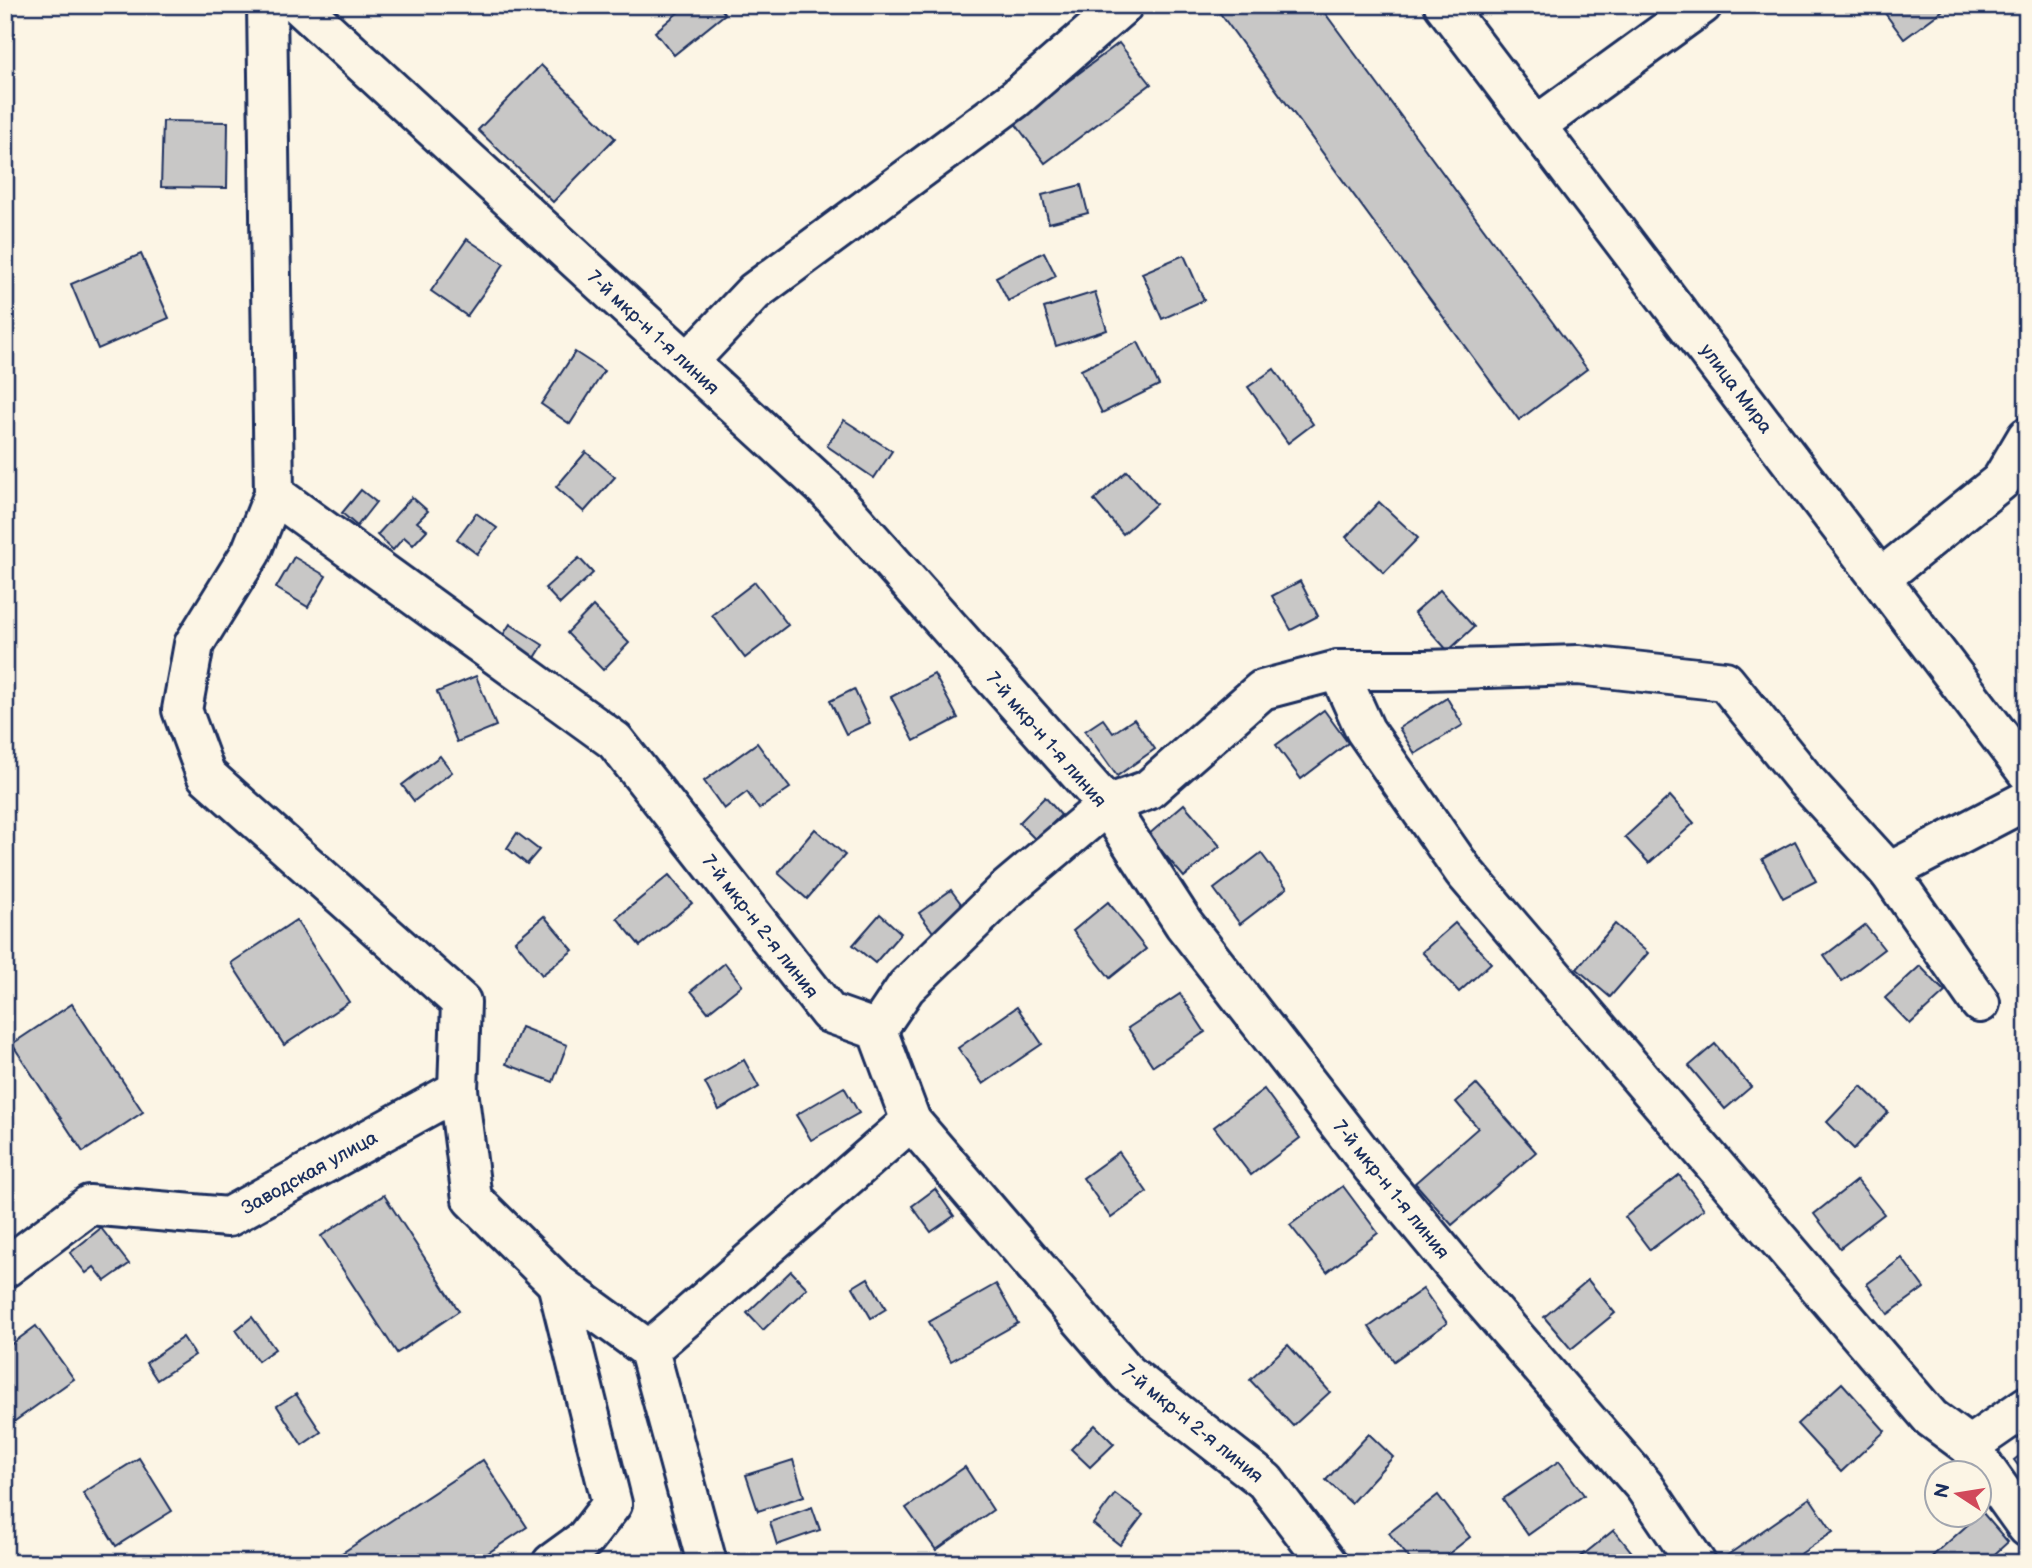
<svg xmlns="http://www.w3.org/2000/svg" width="2032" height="1568" viewBox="0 0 2032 1568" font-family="'Balsamiq Sans',sans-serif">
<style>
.building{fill:#c8c7c6;stroke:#1b2f5e;stroke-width:2}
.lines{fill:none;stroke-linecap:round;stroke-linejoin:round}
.minor-casing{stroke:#1b2f5e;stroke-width:44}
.minor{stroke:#fcf5e5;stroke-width:38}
.labels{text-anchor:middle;stroke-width:5;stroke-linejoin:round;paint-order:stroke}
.street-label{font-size:19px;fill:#1b2f5e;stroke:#fcf5e5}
</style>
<rect width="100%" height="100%" fill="#fcf5e5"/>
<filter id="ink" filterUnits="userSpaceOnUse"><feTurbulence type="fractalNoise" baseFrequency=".0143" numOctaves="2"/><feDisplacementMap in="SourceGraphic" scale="14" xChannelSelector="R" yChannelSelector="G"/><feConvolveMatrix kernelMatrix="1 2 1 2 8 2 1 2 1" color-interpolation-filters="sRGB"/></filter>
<g filter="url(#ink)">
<g class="building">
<polygon points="687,5 718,5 725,14 674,55 655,32"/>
<polygon points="1214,5 1319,5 1587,369 1519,420"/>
<polygon points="1879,5 1950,5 1904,39"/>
<polygon points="1119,43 1151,84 1045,163 1014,122"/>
<polygon points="541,65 615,138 553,202 478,130"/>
<polygon points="163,121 228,122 227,188 161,187"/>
<polygon points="1081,185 1088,213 1049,223 1042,195"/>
<polygon points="467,239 504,264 467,316 431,291"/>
<polygon points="1044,252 1056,276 1008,301 996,277"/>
<polygon points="141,254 169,318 98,349 71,284"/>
<polygon points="1184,255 1204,300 1162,319 1142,273"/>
<polygon points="1095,292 1107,330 1056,346 1044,308"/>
<polygon points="1138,342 1159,385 1102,413 1081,370"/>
<polygon points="575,352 604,371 570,424 541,404"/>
<polygon points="1274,369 1313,424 1288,443 1248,387"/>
<polygon points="844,420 892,451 874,478 827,446"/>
<polygon points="586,452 615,477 584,512 556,487"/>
<polygon points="1127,471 1156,504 1123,534 1094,500"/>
<polygon points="361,490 376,502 357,526 342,513"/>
<polygon points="412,497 428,511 417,522 427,530 413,545 404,537 393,550 377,535"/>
<polygon points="1379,502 1418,538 1384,573 1346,537"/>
<polygon points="476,513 497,528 477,554 457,539"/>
<polygon points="294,557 326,576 308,607 276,588"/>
<polygon points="579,558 593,573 560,604 545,588"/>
<polygon points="1300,581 1318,616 1291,630 1272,596"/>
<polygon points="755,582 788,625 745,658 712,615"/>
<polygon points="1440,590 1474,627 1448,651 1414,613"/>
<polygon points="593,606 629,643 603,670 567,633"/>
<polygon points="510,624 543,645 533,661 500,640"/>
<polygon points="934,674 958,718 914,741 891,697"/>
<polygon points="476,676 496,726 457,742 437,692"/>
<polygon points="854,689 870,723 846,734 830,701"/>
<polygon points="1447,698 1463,725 1415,754 1399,728"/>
<polygon points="1324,710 1348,743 1301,779 1276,745"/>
<polygon points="1103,719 1113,733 1134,719 1155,749 1117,776 1085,731"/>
<polygon points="757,743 790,788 759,809 747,792 724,809 704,781"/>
<polygon points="440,756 452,772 414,801 402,785"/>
<polygon points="1670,796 1694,823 1649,863 1625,837"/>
<polygon points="1045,797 1061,815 1036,840 1019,823"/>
<polygon points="1184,804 1220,846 1184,877 1148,835"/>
<polygon points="815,829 845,855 807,899 778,873"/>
<polygon points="517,833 539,850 527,864 507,848"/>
<polygon points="1795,841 1816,881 1783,898 1762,859"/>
<polygon points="1261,853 1287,888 1240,924 1214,889"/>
<polygon points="669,875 692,903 640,946 617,918"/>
<polygon points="951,890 965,909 933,932 919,913"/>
<polygon points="1108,902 1146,949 1110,978 1073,931"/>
<polygon points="880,914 901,933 875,963 853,945"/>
<polygon points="544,916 573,950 542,975 515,941"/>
<polygon points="296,920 349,1002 284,1045 231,963"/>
<polygon points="1455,923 1491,963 1459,992 1422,952"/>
<polygon points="1615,924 1648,953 1610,997 1577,969"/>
<polygon points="1865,925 1884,949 1842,981 1824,956"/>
<polygon points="725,963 742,985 708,1012 691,991"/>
<polygon points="1920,966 1945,992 1910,1024 1885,998"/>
<polygon points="1180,994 1205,1032 1153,1066 1128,1028"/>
<polygon points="72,1004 143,1112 83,1152 12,1044"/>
<polygon points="1017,1007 1042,1044 983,1084 958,1048"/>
<polygon points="521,1027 567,1045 553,1082 506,1064"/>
<polygon points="1715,1044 1751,1087 1725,1109 1689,1066"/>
<polygon points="744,1060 759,1087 719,1110 705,1083"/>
<polygon points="1476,1084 1536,1152 1452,1225 1415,1183 1478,1128 1456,1102"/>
<polygon points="1861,1086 1888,1112 1854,1149 1827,1122"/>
<polygon points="844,1087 859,1113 811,1140 796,1115"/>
<polygon points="1264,1089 1300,1138 1251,1175 1214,1127"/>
<polygon points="1119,1152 1147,1192 1111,1218 1083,1178"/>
<polygon points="1679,1175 1704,1209 1650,1250 1625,1217"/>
<polygon points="1857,1180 1884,1214 1840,1248 1814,1214"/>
<polygon points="1343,1186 1378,1233 1327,1272 1290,1225"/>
<polygon points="935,1189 954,1216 931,1232 912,1206"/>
<polygon points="384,1195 459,1311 397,1353 321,1236"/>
<polygon points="101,1228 129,1264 105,1281 94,1267 86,1273 70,1253"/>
<polygon points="1902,1258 1924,1288 1888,1314 1867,1284"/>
<polygon points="791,1271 807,1288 763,1330 747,1313"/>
<polygon points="868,1278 886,1309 871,1318 853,1287"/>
<polygon points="1588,1280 1615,1313 1571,1349 1544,1317"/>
<polygon points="996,1284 1018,1323 951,1361 929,1322"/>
<polygon points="1423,1289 1447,1323 1394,1361 1369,1327"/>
<polygon points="252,1317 275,1349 258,1361 236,1330"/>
<polygon points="36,1326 74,1379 5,1428 5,1349"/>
<polygon points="183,1337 195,1355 157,1380 146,1363"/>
<polygon points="1288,1345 1330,1392 1293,1426 1250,1380"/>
<polygon points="1842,1383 1885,1431 1841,1472 1797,1424"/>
<polygon points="296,1394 321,1432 302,1445 277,1406"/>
<polygon points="1095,1425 1114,1444 1090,1467 1071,1449"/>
<polygon points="1369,1434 1393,1457 1351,1503 1326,1480"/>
<polygon points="2027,1450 2027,1477 2014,1460"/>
<polygon points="139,1458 172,1511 116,1546 83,1493"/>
<polygon points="483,1460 527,1527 473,1563 327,1563"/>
<polygon points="793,1460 804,1496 758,1511 746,1475"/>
<polygon points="1559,1461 1584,1495 1528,1535 1503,1499"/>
<polygon points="965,1467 993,1510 936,1550 906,1508"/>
<polygon points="1115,1494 1143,1515 1120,1545 1093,1524"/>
<polygon points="1438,1495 1470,1537 1437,1563 1413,1563 1389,1533"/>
<polygon points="1810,1498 1833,1532 1787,1563 1720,1563 1719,1561"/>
<polygon points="812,1507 820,1530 777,1545 770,1522"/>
<polygon points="1982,1512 2008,1542 1985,1563 1929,1563 1927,1561"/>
<polygon points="1614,1530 1638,1560 1635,1563 1573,1563"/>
</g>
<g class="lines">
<defs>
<g id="minor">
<polyline points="267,5 274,494 251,552 194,644 182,710 206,775 461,1002 458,1090 472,1199 557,1283 649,1350"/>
<polyline points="299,5 827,490 1107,805 1184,924 1373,1168 1469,1284 1644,1486 1696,1563"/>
<polyline points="1444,5 2027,772"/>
<polyline points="1537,125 1702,5"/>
<polyline points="688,362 754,292 1015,99 1123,5"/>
<polyline points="274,494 615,741 829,1013 877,1030 911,1121 1128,1374 1265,1481 1327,1563"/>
<polyline points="1881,578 2001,481 2027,437"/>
<polyline points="1338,670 1365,730 1464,872 1931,1418 1969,1446 2027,1527"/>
<polyline points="1889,872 2027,800"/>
<polyline points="877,1030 906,987 1007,889 1107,805 1148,790 1262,690 1338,670 1425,670 1578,665 1725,681 1806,781 1889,872 1980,1003"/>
<polyline points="5,1268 89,1205 228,1217 458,1090"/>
<polyline points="649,1350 911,1121"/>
<polyline points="649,1350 707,1563"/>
<polyline points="1969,1446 2027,1406"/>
<polyline points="552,1563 585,1539 612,1504 557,1283"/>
</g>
</defs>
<use href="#minor" class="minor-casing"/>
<use href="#minor" class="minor"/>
</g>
</g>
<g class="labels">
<g class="street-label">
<text transform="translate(654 332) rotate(43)" y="7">7-й мкр-н 1-я линия</text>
<text transform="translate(1737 388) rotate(53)" y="7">улица Мира</text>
<text transform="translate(1047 739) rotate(49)" y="7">7-й мкр-н 1-я линия</text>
<text transform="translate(761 926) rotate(52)" y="7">7-й мкр-н 2-я линия</text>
<text transform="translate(309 1172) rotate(-29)" y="7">Заводская улица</text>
<text transform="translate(1392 1189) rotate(51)" y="7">7-й мкр-н 1-я линия</text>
<text transform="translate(1193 1423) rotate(39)" y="7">7-й мкр-н 2-я линия</text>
</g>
</g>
<rect width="2032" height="1568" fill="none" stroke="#fcf5e5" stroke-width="28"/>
<rect x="14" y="14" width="2004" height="1540" fill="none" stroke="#1b2f5e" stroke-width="2.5" filter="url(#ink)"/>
<g transform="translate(1958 1494) rotate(282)"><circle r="33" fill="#fcf5e5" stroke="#a2a6af" stroke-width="2"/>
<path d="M0-5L12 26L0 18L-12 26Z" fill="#d1495b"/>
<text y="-10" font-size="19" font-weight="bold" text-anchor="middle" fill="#1b2f5e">N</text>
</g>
</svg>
